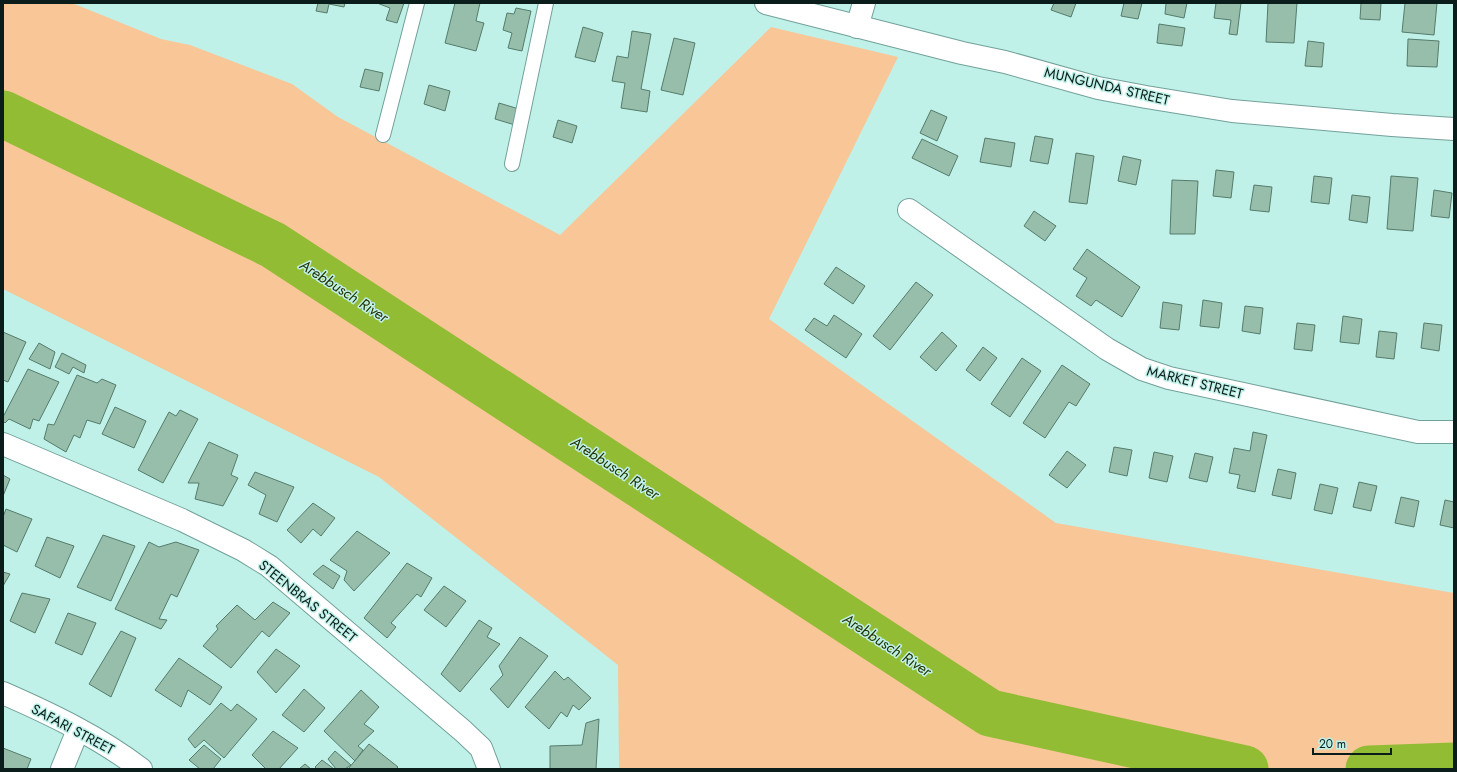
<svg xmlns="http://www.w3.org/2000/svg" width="1457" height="772" viewBox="0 0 1457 772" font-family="Jost,sans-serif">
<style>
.grass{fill:#f8c697}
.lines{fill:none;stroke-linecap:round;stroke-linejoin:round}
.river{stroke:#93bc35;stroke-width:47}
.building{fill:#96beab;stroke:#557c6b}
.service-casing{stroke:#72a19a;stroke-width:16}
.minor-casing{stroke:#72a19a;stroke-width:24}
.tertiary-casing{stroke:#72a19a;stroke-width:24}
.service{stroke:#fff;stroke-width:14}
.minor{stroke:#fff;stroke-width:22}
.tertiary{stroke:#fff;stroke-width:22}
.labels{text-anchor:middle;stroke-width:3;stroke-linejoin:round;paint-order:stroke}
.street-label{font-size:14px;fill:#0a1d1b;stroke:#c0f1e9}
.water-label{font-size:15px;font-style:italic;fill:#243300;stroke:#c0f1e9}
</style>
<rect width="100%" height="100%" fill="#c0f1e9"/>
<g class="grass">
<polygon points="3,3 72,3 161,39 190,45 292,84 338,117 560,235 771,27 898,57 769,319 1056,523 1454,593 1454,766 1369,769 1245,769 990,713 273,245 3,114"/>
<polygon points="3,116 273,247 989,715 1236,769 619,769 618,665 379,477 3,289"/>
</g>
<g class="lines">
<g class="river">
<polyline points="3,114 273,245 990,713 1245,769"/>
<polyline points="1369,769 1454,766"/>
</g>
</g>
<g class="building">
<polygon points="318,3 345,3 344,7 329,4 327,13 316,11"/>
<polygon points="377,3 404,3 397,23 386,20 390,8"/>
<polygon points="455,3 480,3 476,21 484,23 476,51 445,43"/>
<polygon points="1054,3 1076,3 1071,17 1051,10"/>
<polygon points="1124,3 1142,3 1138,19 1121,16"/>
<polygon points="1166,3 1187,3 1184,18 1165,14"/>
<polygon points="1216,3 1241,3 1237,35 1229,34 1231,20 1214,18"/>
<polygon points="1268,3 1297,3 1294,43 1266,42"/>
<polygon points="1361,3 1381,3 1380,20 1360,19"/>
<polygon points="1405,3 1437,3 1434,35 1402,32"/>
<polygon points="516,8 531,11 522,51 508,48 512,33 503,30 507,13 514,14"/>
<polygon points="1159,24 1185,28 1182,46 1157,43"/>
<polygon points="583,27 603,33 595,62 575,57"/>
<polygon points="632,31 651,34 641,89 650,91 647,112 621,108 625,83 612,81 617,56 628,58"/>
<polygon points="674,38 695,43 683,95 661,90"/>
<polygon points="1408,39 1439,41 1437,67 1407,66"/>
<polygon points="1308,41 1324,43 1322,67 1305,66"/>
<polygon points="365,69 383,73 379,91 360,87"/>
<polygon points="429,85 450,91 445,111 424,104"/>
<polygon points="499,103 519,109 515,125 495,119"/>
<polygon points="931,110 947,117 937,141 920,133"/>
<polygon points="558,120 577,126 572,143 553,137"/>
<polygon points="1035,136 1053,139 1048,164 1030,161"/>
<polygon points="985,138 1015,143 1011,167 980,162"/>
<polygon points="922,139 958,156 949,176 912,158"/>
<polygon points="1076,153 1094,156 1087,204 1069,202"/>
<polygon points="1123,156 1141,160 1136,185 1118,181"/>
<polygon points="1216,170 1234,172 1231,198 1213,196"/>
<polygon points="1314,176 1332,178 1329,204 1311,202"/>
<polygon points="1391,176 1418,178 1413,231 1387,229"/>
<polygon points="1172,180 1198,181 1195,234 1170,234"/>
<polygon points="1254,185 1272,187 1269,212 1250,210"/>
<polygon points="1434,190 1452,193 1449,218 1431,216"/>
<polygon points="1352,195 1370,197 1367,223 1349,220"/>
<polygon points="1034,211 1056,226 1045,241 1024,226"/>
<polygon points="1087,249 1140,287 1122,317 1096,300 1091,306 1076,296 1087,278 1073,269"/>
<polygon points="836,267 865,286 853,304 824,284"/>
<polygon points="916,282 933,295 890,350 873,336"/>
<polygon points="1203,300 1222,303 1219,328 1200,326"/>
<polygon points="1163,302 1182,305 1179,330 1160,328"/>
<polygon points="1245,306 1263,308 1260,334 1242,331"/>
<polygon points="834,315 862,334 846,358 805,330 814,318 827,326"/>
<polygon points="1343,316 1362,319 1359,344 1340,342"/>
<polygon points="1297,323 1315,325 1312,351 1294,349"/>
<polygon points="1424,323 1442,325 1439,351 1421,348"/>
<polygon points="1379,331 1397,333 1394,359 1376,357"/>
<polygon points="3,332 26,342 8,382 3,380"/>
<polygon points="942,332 957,346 936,371 920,357"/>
<polygon points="39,343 55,352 50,369 29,359"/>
<polygon points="983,347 997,358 980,381 966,370"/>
<polygon points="62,353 86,365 84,373 73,367 69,374 55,367"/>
<polygon points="1022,358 1041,371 1010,417 991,404"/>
<polygon points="1062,365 1090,384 1076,406 1069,402 1045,438 1023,423"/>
<polygon points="28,369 59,382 39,421 33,419 30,429 9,419 5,423 3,421 3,417"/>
<polygon points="77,375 97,383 102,379 116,385 100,424 87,420 80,438 74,435 66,452 44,439 48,424 54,425"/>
<polygon points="115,407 146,421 134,448 102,434"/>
<polygon points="180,410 198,419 163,483 138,470 169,412 176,416"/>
<polygon points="1253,432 1267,435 1255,492 1237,488 1240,475 1229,473 1234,448 1250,451"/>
<polygon points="209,442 238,455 231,475 238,478 223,506 195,499 199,483 188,483"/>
<polygon points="1114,447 1132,450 1127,476 1109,472"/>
<polygon points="1067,451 1086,465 1067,488 1049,475"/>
<polygon points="1154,452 1173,456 1167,482 1149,478"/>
<polygon points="1195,453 1213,457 1207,482 1189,478"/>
<polygon points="1278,469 1296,473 1291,499 1272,495"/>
<polygon points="255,472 294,487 277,522 259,514 266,495 248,485"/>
<polygon points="3,475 10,479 3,496"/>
<polygon points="1359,482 1377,486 1371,511 1353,507"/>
<polygon points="1320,484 1338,488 1332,514 1314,510"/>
<polygon points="1401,497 1419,501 1414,527 1395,523"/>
<polygon points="1445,500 1454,502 1454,528 1440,525"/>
<polygon points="313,503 335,518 321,536 313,529 301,543 287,530"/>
<polygon points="6,509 32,519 17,552 3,545 3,517"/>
<polygon points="357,531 390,553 354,591 344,580 347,571 330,560"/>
<polygon points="103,535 135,546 111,601 77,587"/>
<polygon points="47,537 74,546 60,578 35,566"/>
<polygon points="149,542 159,547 176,542 199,550 177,597 171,594 159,619 167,620 161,629 115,609"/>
<polygon points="407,563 432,578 421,597 417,594 391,623 396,627 387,638 364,618"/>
<polygon points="323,565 340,576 333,589 313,574"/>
<polygon points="3,572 10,574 3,586"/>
<polygon points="444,586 466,601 446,627 424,610"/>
<polygon points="22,593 50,599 35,633 10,621"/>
<polygon points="273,602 290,613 269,637 262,631 231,668 203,646 218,629 216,626 237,605 255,620"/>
<polygon points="68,613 96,623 82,655 55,643"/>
<polygon points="479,620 492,628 487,637 500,644 460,692 441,674"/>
<polygon points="121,631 136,638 111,697 89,684"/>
<polygon points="520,637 548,656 508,708 490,689 503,675 499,666"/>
<polygon points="276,649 300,666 276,693 257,672"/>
<polygon points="179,658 222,687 210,705 188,690 181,707 155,690"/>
<polygon points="555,671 564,680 568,677 591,698 579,710 573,705 567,717 561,712 549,729 525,707"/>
<polygon points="304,689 325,708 304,732 282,715"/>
<polygon points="361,690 379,707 364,724 374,731 358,746 363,750 355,761 324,731"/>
<polygon points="221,703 231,711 237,704 257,719 224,758 204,740 195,748 188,739"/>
<polygon points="599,719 596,769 550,769 550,746 582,745 586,723"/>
<polygon points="273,731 298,748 279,769 266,769 252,755"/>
<polygon points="369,744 398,767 396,769 348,769"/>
<polygon points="204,745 221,759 213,769 200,769 189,760"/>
<polygon points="3,748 31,759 27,769 3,769"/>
<polygon points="335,751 351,765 345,769 336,769 328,759"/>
<polygon points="322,760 334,769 317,769 315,767"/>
<polygon points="305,764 311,769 299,769"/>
</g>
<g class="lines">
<defs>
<g id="service">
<polyline points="383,135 417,3"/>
<polyline points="512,164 546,3"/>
</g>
<g id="minor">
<polyline points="857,27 864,3"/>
<polyline points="909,210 1107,349 1142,369 1169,378 1418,432 1454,432"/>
<polyline points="3,444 182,520 243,550 269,566 463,731 481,748 489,769"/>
<path d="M3 693C51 714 99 737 141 769"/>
<polyline points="62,769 78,730"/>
</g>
<polyline id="tertiary" points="766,3 962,53 1005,62 1098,88 1146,97 1232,111 1392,125 1454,129"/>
</defs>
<use href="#service" class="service-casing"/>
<use href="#minor" class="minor-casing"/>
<use href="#tertiary" class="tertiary-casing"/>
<use href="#service" class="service"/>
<use href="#minor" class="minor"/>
<use href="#tertiary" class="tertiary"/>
</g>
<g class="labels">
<g class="street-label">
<text transform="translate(1107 86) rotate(13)" y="5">MUNGUNDA STREET</text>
<text transform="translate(1195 382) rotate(14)" y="5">MARKET STREET</text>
<text transform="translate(308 601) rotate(39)" y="5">STEENBRAS STREET</text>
<text transform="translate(73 729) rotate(28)" y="5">SAFARI STREET</text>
</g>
<g class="water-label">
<text transform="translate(344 291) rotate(33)" y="5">Arebbusch River</text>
<text transform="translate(615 468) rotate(33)" y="5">Arebbusch River</text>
<text transform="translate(887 645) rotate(33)" y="5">Arebbusch River</text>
</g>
</g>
<rect width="1457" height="772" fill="none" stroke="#0a1d1b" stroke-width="8"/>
<path d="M1313 748v6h78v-6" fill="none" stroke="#0a1d1b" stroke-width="2"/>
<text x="1319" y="748" font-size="12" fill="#0a1d1b" stroke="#c0f1e9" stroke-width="3" paint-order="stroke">20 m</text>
</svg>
